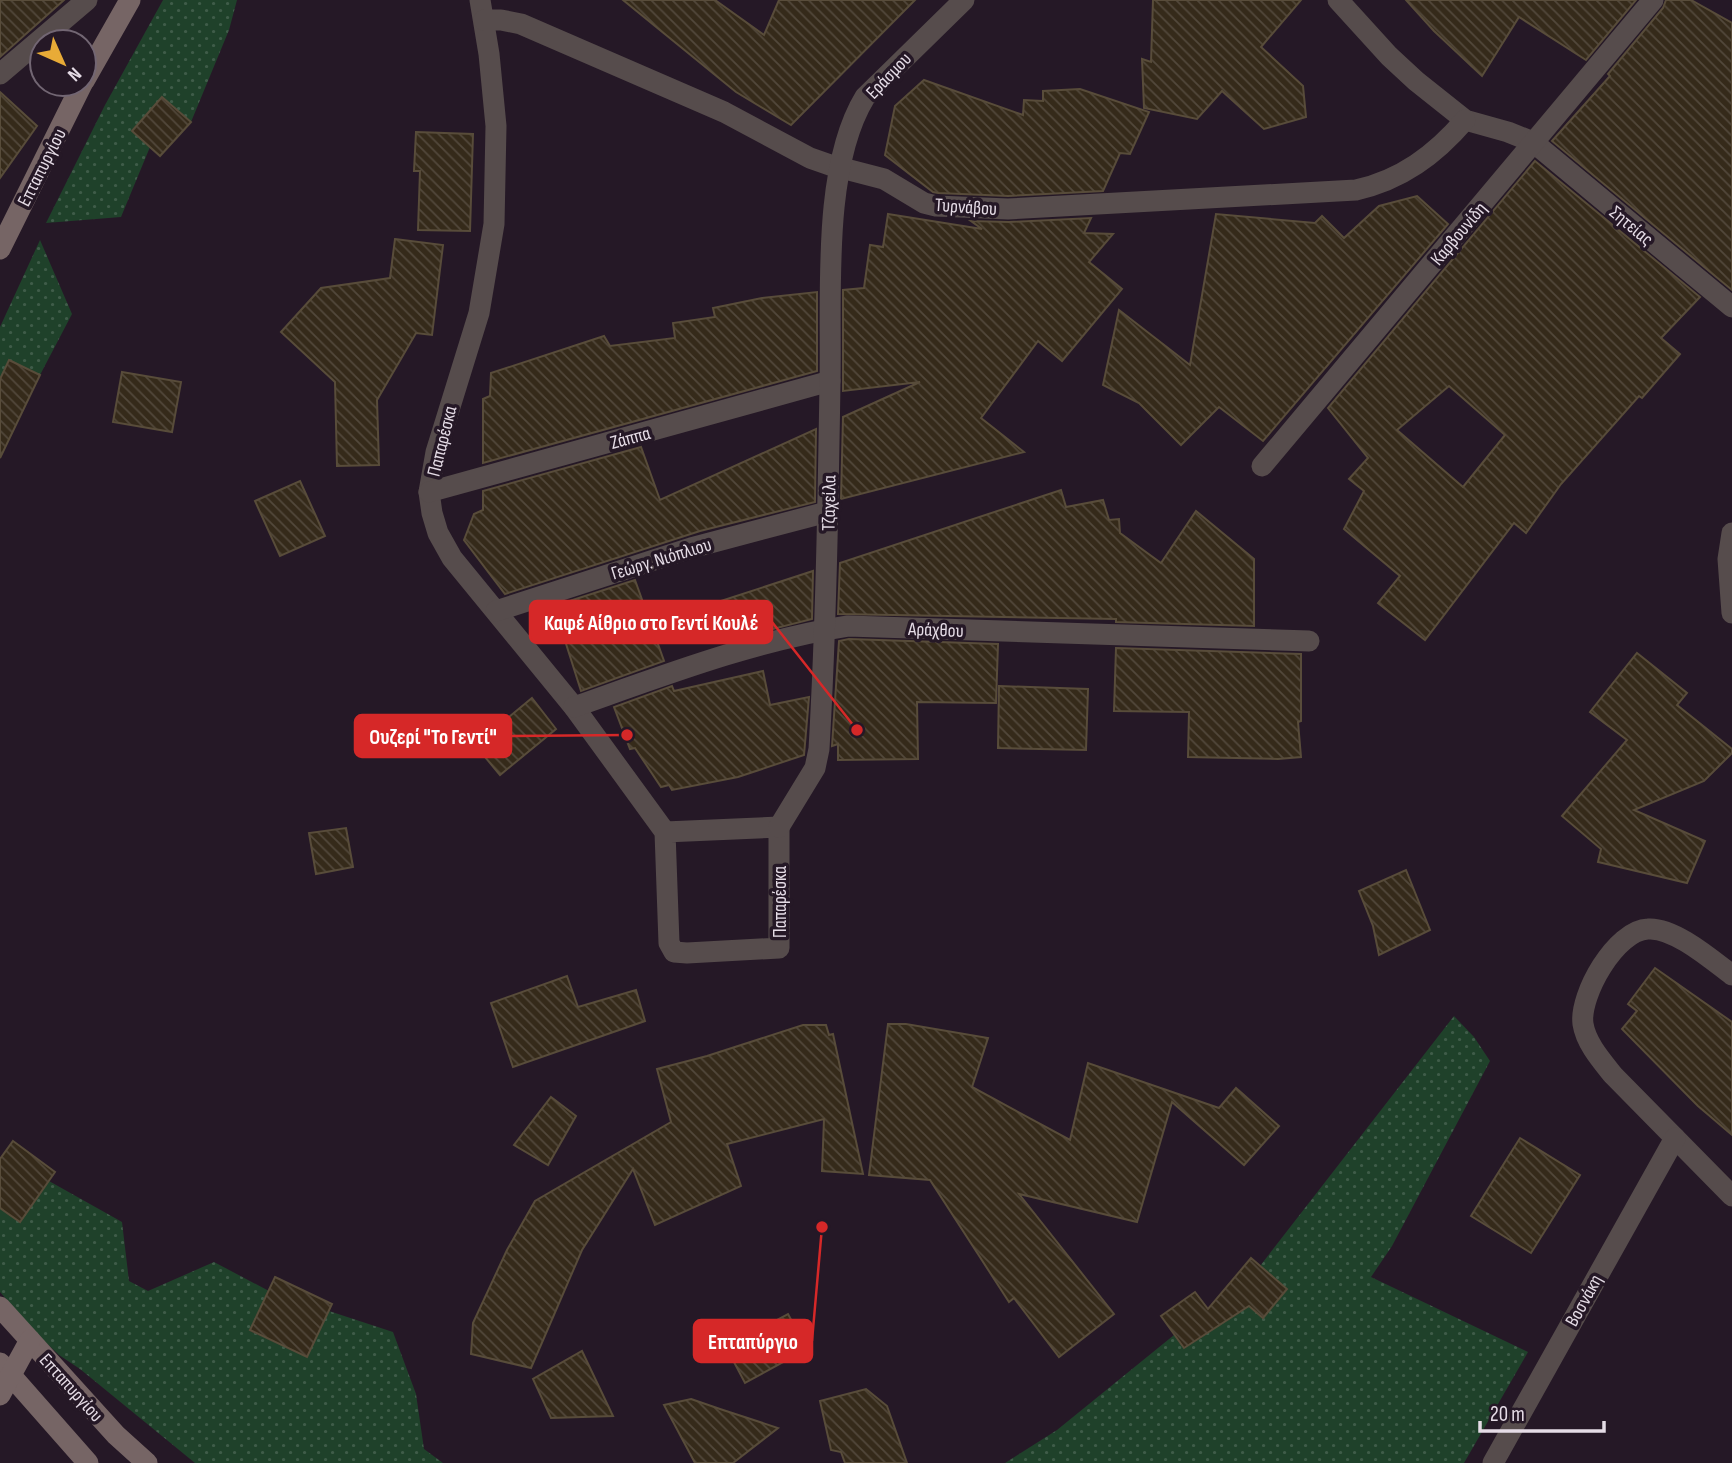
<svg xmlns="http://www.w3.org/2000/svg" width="1732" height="1463" viewBox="0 0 1732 1463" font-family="'Sofia Sans Condensed',sans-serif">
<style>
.grass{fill:url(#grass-dots)}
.building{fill:url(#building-back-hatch);stroke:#584c3a;stroke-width:2;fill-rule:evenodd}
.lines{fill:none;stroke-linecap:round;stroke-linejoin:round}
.minor{stroke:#564c4c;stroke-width:21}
.secondary{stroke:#766565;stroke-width:21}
.labels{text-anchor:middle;stroke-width:7;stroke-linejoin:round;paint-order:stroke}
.street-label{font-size:19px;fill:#e5dce6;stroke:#251826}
.leader{fill:none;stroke:#d62828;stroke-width:2.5}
.callout-dot{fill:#d62828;stroke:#251826;stroke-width:2.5}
.callout{fill:#d62828;stroke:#d62828;stroke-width:2.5}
.callout-label{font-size:21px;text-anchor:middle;font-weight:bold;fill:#fff}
</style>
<defs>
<pattern id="grass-dots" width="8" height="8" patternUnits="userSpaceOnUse" patternTransform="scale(1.75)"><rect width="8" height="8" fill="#1f412a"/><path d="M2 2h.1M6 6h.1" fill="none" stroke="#3f5c49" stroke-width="1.8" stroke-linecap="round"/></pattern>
<pattern id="building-back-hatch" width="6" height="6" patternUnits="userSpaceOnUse" patternTransform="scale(1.75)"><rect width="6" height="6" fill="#352a1a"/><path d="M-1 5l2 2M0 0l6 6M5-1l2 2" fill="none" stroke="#52483b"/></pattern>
</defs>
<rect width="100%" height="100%" fill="#251826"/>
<g class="grass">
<polygon points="163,0 237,0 229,30 191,122 162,97 132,131 150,147 121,217 46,223 105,105"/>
<polygon points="40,240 72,314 40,375 9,360 0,379 0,327"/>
<polygon points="1454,1016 1474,1037 1490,1061 1392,1246 1371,1277 1528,1352 1464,1463 1005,1463 1057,1430 1174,1335 1184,1348 1219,1325 1234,1293 1263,1318 1287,1289 1260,1266"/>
<polygon points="49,1181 122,1222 129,1281 148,1291 214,1262 269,1291 250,1331 307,1357 329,1311 393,1332 416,1394 424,1449 443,1463 195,1463 80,1369 59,1355 37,1334 0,1292 0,1208 20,1222"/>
</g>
<g class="building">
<polygon points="0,0 64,0 0,57"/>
<polygon points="623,0 715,0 764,35 779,0 915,0 791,125 736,92"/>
<polygon points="1153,0 1301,0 1261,47 1303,86 1306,117 1264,129 1222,91 1197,119 1144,108 1142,59 1151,62"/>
<polygon points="1406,0 1636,0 1586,60 1519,17 1482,76 1434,31"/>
<polygon points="1666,0 1691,0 1732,23 1732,290 1552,141 1610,76 1608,74 1663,8"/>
<polygon points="924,80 1023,115 1024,100 1043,101 1043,91 1080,89 1149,112 1130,154 1120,153 1103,191 1008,196 938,193 933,192 885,155 895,106"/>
<polygon points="0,92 37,126 0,178"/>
<polygon points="162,97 191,122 160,156 132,131"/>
<polygon points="416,132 473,134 470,231 418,230 420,171 414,171"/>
<path d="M1535 161 1700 297 1661 338 1680 354 1642 398 1639 396 1561 484 1526 533 1514 523 1425 640 1378 603 1400 576 1344 529 1364 491 1349 479 1368 458 1328 408ZM1449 386 1505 435 1463 487 1397 430Z"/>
<polygon points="1417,196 1448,224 1263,441 1219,407 1181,445 1139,403 1103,385 1119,310 1190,365 1216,214 1315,223 1322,216 1344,238 1379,206"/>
<polygon points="888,214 982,229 971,221 1009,222 1091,218 1084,233 1113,234 1089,262 1122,289 1062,361 1038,341 981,418 1024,452 841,499 843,417 920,382 843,391 843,290 864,288 870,245 883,247"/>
<polygon points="395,239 443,245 432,335 416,333 377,400 379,465 337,466 335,382 281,332 321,288 390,278"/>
<polygon points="817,292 817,371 483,463 483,399 490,396 491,373 604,336 610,346 675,338 673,323 715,317 713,308 762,298"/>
<polygon points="9,360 40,375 0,458 0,379"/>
<polygon points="122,372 181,382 172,432 113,422"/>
<polygon points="816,429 815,502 700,531 505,594 464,540 474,514 483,510 483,491 641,447 660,500"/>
<polygon points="300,481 325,536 280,556 255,501"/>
<polygon points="1061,490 1066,507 1103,500 1109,520 1119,519 1120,533 1161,563 1196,511 1254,559 1254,626 1116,622 1116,619 838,614 840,563"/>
<polygon points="813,571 812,619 730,640 718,602"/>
<polygon points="635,580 664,661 581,691 554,606"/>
<polygon points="849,639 998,644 996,703 917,702 918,759 838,760 838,744 832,746 839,641"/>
<polygon points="1116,648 1301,654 1301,721 1298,722 1301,757 1278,759 1188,757 1189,712 1114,711"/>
<polygon points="1637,653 1687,693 1677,705 1732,749 1732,753 1704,781 1634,810 1705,841 1687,883 1598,862 1601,849 1562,816 1627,740 1590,712"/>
<polygon points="763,671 770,705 809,697 804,755 738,777 672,790 669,785 661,787 635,748 630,749 614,707 672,686 674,691"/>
<polygon points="999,686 1088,689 1086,750 998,748"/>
<polygon points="532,698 556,729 500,775 475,745"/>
<polygon points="346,828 353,867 316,874 309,833"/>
<polygon points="1406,870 1430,930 1379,955 1373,926 1359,891"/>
<polygon points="1655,968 1732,1022 1732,1135 1698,1106 1622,1029 1637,1011 1628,1004"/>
<polygon points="567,976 578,1007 636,990 645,1021 513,1067 491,1003"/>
<polygon points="888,1024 906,1024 988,1038 972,1087 1070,1140 1088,1063 1219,1108 1236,1088 1279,1126 1244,1165 1172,1102 1137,1222 1019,1194 1114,1314 1059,1357 1014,1298 1009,1302 930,1180 869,1175"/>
<polygon points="803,1025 826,1025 829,1035 833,1034 863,1174 822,1171 824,1119 727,1144 741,1186 655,1225 633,1169 582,1250 531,1368 471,1354 473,1323 507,1250 535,1201 671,1122 657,1069 707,1056"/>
<polygon points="551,1097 576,1116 548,1165 514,1145"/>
<polygon points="1520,1138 1580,1175 1531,1253 1471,1216"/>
<polygon points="13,1141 55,1172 20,1222 0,1208 0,1159"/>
<polygon points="1251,1258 1287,1289 1263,1318 1249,1306 1184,1348 1161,1316 1195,1292 1208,1309"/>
<polygon points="275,1277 332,1304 307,1357 250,1330"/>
<polygon points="788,1314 807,1349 745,1383 726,1347"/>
<polygon points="582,1351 613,1416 551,1418 533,1379"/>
<polygon points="866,1389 887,1406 907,1463 845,1463 841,1452 831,1450 820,1401"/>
<polygon points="691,1399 720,1409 778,1428 733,1463 695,1463 664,1405"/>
</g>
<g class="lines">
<g class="minor">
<polyline points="480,0 489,54 496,126 494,224 479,313 436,452 429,492 432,513 438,533 452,558 574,707 665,832 669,943 674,952 687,953 779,948 779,827 665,832"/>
<polyline points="1338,0 1389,56 1416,81 1465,120 1508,132 1533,142 1732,307"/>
<path d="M484 20H501L521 24 724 112 810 158 830 165 884 179 924 203 936 206 1008 209 1356 190C1401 180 1435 155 1465 120"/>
<polyline points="0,74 87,0"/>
<polyline points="1262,466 1653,0"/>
<polyline points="429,492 830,381"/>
<polyline points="1732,533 1728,559 1732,613"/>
<polyline points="496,611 691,548 827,512"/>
<path d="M574 707C662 676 756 640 848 626L1309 641"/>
<path d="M779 827 815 768 819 749C826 627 828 506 830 384 832 300 821 169 865 97L964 0"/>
<path d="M1732 975C1712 960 1674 927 1648 929 1616 930 1579 995 1583 1024 1586 1043 1601 1060 1613 1075L1732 1196"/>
<polyline points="1493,1463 1675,1138"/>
</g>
<g class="secondary">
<polyline points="84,81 130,0"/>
<polyline points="0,249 82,84"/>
<polyline points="0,1307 116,1435 147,1463"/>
<polyline points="0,1363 88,1463"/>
<polyline points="0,1395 30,1340"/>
</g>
</g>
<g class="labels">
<g class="street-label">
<text transform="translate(888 75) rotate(-46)" y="7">Εράσμου</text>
<text transform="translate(41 167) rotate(-63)" y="7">Επταπυργίου</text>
<text transform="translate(966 206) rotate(4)" y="7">Τυρνάβου</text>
<text transform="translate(1632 225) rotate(40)" y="7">Σητείας</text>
<text transform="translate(1458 233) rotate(-50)" y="7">Καρβουνίδη</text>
<text transform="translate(630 437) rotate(-15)" y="7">Ζάππα</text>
<text transform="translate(441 441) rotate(-76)" y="7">Παπαρέσκα</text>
<text transform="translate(828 503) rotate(-89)" y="7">Τζαχείλα</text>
<text transform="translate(661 558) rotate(-17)" y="7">Γεώργ. Νιόπλιου</text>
<text transform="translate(936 629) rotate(2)" y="7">Αράχθου</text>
<text transform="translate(779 902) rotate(-90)" y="7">Παπαρέσκα</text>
<text transform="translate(1583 1300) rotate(-61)" y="7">Βοσνάκη</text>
<text transform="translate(72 1387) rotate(48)" y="7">Επταπυργίου</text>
</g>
</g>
<path class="leader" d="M857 730L772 622M627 735L511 736M822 1227L812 1341"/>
<g class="callout-dot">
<circle cx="857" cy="730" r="7"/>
<circle cx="627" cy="735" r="7"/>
<circle cx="822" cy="1227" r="7"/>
</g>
<g class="callout">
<rect x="530" y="601" width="242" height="42" rx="7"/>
<rect x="355" y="715" width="156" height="42" rx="7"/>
<rect x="694" y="1320" width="118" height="42" rx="7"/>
</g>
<g class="callout-label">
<text x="651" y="630">Καφέ Αίθριο στο Γεντί Κουλέ</text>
<text x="433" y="744">Ουζερί "Το Γεντί"</text>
<text x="753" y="1349">Επταπύργιο</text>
</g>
<g transform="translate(63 63) rotate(135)"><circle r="33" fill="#251826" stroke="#726673" stroke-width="2"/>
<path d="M0-5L12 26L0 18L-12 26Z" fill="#e8ab37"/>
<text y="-10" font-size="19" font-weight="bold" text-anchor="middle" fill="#e5dce6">N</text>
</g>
<path d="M1480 1421v10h124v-10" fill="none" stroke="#e5dce6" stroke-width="3.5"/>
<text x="1490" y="1421" font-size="21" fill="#e5dce6" stroke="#251826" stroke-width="5" paint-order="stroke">20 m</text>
</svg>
